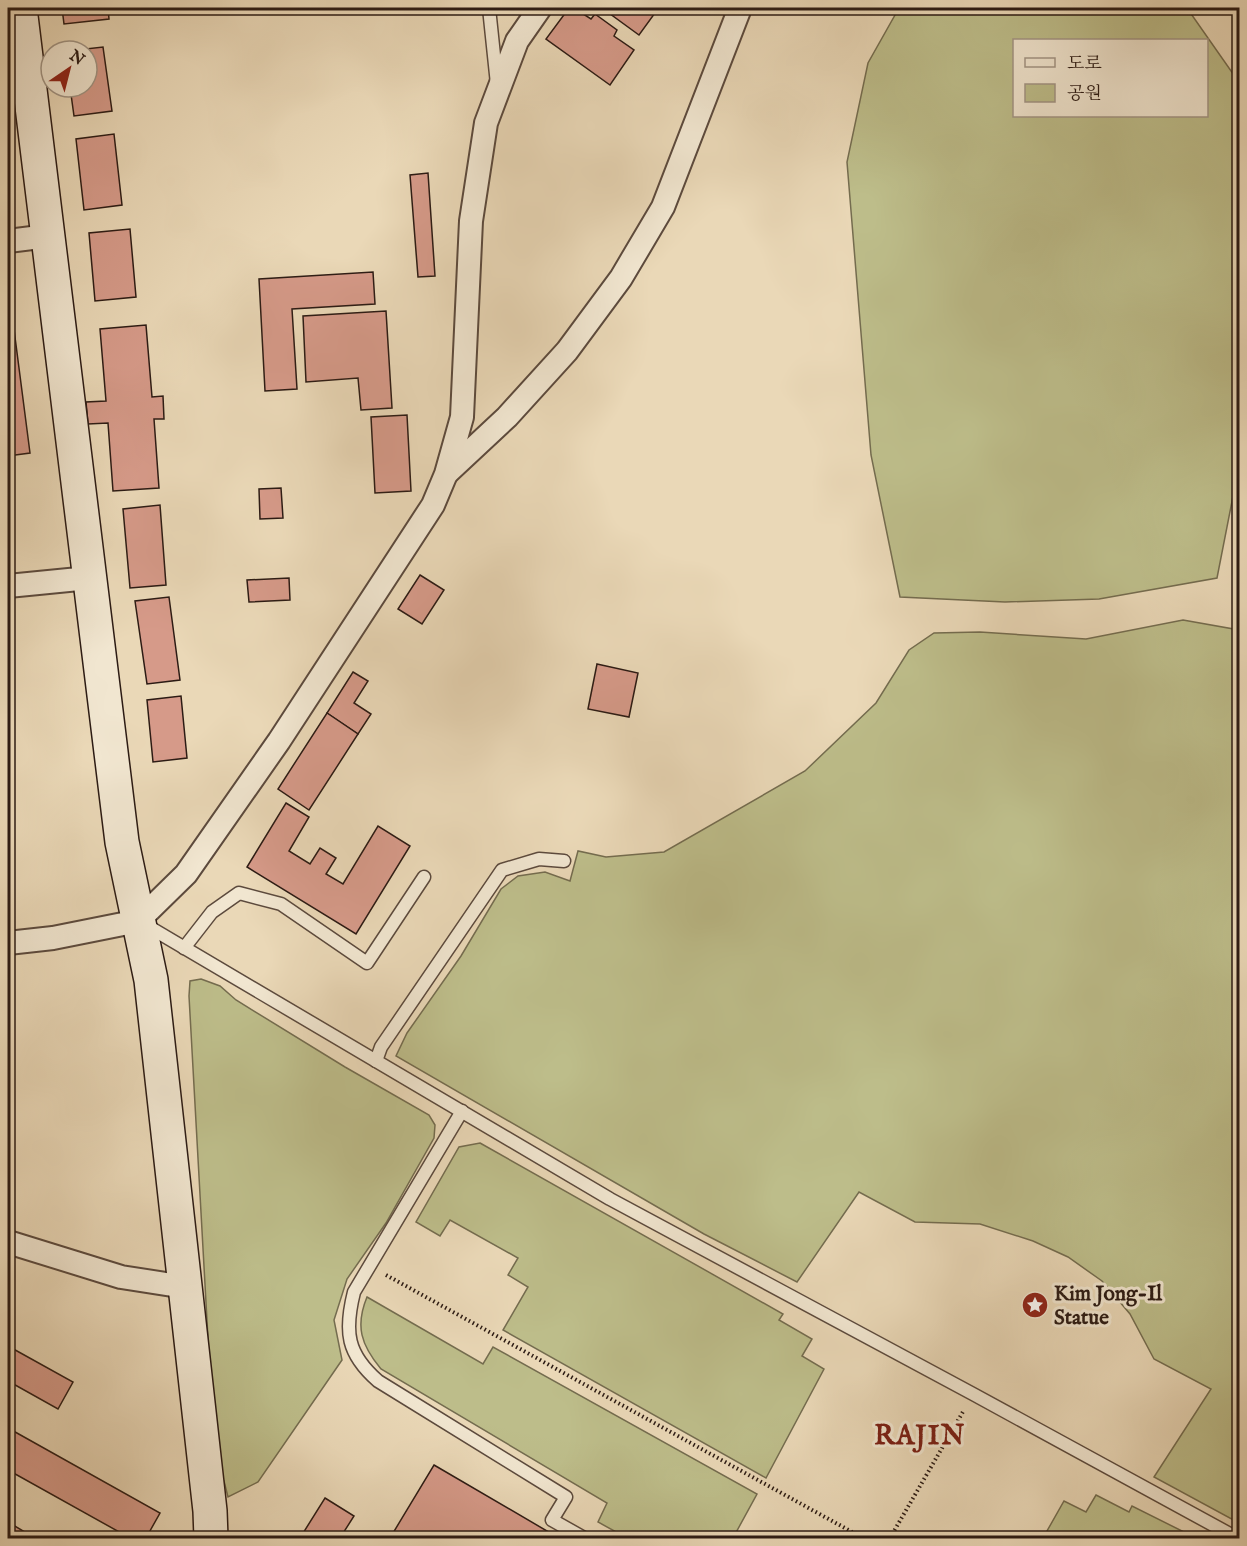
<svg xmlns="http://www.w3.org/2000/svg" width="1247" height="1546" viewBox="0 0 1247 1546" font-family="'IM FELL English','Noto Serif KR',serif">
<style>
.green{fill:#bdbd8a;stroke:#746c4f;stroke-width:1.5;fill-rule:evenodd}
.building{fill:#d69a89;stroke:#2c1b14;stroke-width:1.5}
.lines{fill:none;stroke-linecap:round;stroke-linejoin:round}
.lane-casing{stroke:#5c4a3d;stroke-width:15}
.street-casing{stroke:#5c4a3d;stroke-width:26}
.secondary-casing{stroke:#2c1b14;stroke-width:36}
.path{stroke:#2c1b14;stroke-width:4;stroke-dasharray:1.5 3;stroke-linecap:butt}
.lane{stroke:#f1e6d0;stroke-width:12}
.street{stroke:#f1e6d0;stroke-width:22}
.secondary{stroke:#f1e6d0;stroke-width:33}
.labels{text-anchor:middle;stroke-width:6;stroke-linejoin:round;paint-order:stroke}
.poi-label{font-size:21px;font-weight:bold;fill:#2c1b14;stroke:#f1e6d0;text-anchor:start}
.district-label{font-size:27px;font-weight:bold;letter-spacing:1.5px;fill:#7a1f14;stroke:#f1e6d0}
</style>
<rect width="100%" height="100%" fill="#ead8b7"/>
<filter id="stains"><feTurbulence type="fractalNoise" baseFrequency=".00333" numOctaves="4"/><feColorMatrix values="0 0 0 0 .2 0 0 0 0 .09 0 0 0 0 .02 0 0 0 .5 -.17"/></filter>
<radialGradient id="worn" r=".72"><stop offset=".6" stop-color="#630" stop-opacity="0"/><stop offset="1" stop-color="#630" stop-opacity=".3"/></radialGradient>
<g class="green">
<path d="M899 8H1187L1236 78 1240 143V478L1235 486 1217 578 1099 599 1005 602 900 597 871 455 847 162 868 63ZM1014 40H1206V116H1014Z"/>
<polygon points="1183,620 1239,630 1239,1523 1154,1477 1211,1389 1154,1359 1130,1314 1102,1281 1068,1257 1033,1241 980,1224 915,1222 859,1192 797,1282 704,1234 396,1056 407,1033 461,956 501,889 518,876 545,872 570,881 578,851 606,857 664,852 805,771 876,703 909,650 934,633 980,632 1086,639"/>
<polygon points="201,979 220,986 236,1000 345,1067 429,1115 435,1125 434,1138 386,1223 347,1279 334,1320 342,1360 258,1482 228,1497 224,1481 215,1465 189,996 190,981"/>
<polygon points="480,1143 783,1314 779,1320 812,1339 802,1356 824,1369 766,1478 503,1330 528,1287 508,1275 518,1258 450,1220 440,1236 416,1222 459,1147"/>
<path d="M367 1297 483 1364 493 1347 757 1494 733 1538H627L598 1522 607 1503 381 1369C361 1345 355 1326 367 1297Z"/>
<polygon points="1096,1495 1129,1512 1132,1506 1196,1538 1043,1538 1064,1501 1086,1512"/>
</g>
<g class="building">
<polygon points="62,8 108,8 109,19 64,24"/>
<polygon points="569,8 574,8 591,19 595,14 617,30 614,36 634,50 610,85 546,39"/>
<polygon points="602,8 647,8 655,13 639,35"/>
<polygon points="103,47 112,111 74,116 70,87 87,87 87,51 68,51"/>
<polygon points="114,134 122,205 84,210 76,139"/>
<polygon points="428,173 435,276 418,277 410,175"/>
<polygon points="130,229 136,297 95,301 89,233"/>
<polygon points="373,272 375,304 292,309 297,389 265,391 259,279"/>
<polygon points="8,283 30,453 8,456"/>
<polygon points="386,311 392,408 361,410 358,378 306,382 303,316"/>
<polygon points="146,325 152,397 163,396 164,419 154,419 159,488 113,491 108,423 88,424 86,402 106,401 100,329"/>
<polygon points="407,415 411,491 375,493 371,417"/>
<polygon points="281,488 283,518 260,519 259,489"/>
<polygon points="160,505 166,585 130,588 123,509"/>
<polygon points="420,575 444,590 422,624 398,609"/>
<polygon points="289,578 290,600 249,602 247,580"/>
<polygon points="169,597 180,680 147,684 135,601"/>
<polygon points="597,664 638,673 629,717 588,709"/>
<polygon points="353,672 368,681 354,703 371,714 358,734 327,713"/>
<polygon points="181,696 187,758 153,762 147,700"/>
<polygon points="327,713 358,734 309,810 278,789"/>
<polygon points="8,759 10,794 8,794"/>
<polygon points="286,803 309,817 289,851 310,864 320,848 336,858 326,874 343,884 378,826 410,846 356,934 247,867"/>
<polygon points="8,814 10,814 13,842 8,842"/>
<polygon points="8,1346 73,1382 58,1409 8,1381"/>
<polygon points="8,1428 160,1513 146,1538 130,1538 8,1470"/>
<polygon points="434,1465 559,1538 390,1538"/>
<polygon points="325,1498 354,1516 340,1538 300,1538"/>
<polygon points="8,1522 35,1538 8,1538"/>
</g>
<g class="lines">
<defs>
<g id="lane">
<polyline points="489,8 497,84"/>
<polyline points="144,924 610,1199 973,1394 1237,1538"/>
<polyline points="184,948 212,912 239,893 281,904 367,963 424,877"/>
<polyline points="376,1061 381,1047 502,870 539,859 564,861"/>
<path d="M462 1111 354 1292C344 1332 347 1354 378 1381L566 1497 552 1520 584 1538"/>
</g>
<g id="street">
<polyline points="8,241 48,236"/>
<polyline points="447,473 507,417 567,351 621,278 663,207 740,8"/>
<polyline points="8,586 89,578"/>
<polyline points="8,943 53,938 138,921 186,874 279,741 433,505 446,474 462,417 471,221 486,123 517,41 540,8"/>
<polyline points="8,1242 121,1277 185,1287"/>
</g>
<polyline id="secondary" points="20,8 122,842 151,980 210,1511 211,1538"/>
</defs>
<use href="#lane" class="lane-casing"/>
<use href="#street" class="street-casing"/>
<use href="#secondary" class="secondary-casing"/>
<g class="path">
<polyline points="386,1275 863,1538"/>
<polyline points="890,1538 964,1410"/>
</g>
<use href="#lane" class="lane"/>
<use href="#street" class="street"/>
<use href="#secondary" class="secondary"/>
</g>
<defs>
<symbol id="sight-disc" viewBox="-11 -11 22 22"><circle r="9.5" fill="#8f2418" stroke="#f1e6d0"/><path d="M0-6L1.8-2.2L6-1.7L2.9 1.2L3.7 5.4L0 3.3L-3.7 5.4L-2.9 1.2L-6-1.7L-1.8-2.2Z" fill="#fff"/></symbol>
</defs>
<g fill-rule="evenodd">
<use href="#sight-disc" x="1020" y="1290" width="30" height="30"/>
</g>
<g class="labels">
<g class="poi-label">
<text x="1054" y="1300">Kim Jong-Il<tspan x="1054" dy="24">Statue</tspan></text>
</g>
<g class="district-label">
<text x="920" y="1444">RAJIN</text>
</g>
</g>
<rect width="1247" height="1546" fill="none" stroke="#ead8b7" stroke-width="30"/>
<rect x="9" y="9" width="1229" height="1528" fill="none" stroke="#2c1b14" stroke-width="3"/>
<rect x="15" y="15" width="1217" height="1516" fill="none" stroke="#2c1b14" stroke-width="1.5"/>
<rect x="1013" y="39" width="195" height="78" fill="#f1e6d0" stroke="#a29585" stroke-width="1.5"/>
<rect x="1025" y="58" width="30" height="9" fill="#f1e6d0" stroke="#a29585" stroke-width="1.5"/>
<text x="1067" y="69" font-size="18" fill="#2c1b14">도로</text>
<rect x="1025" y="84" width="30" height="18" fill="#bdbd8a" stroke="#a29585" stroke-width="1.5"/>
<text x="1067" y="99" font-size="18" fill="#2c1b14">공원</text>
<g transform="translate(69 69) rotate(35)"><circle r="28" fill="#f1e6d0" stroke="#a29585" stroke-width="1.5"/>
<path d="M0-4.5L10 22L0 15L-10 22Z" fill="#8f2418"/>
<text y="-9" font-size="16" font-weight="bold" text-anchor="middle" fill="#2c1b14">N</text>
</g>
<rect width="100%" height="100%" filter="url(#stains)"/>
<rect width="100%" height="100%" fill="url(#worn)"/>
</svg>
